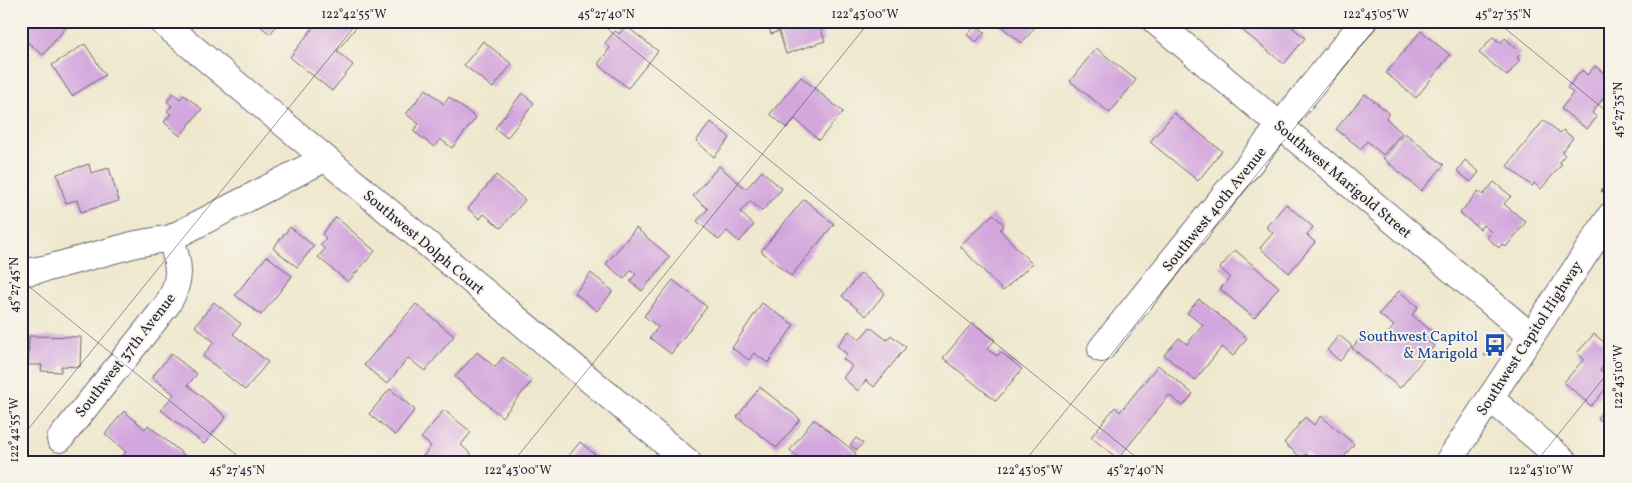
<svg xmlns="http://www.w3.org/2000/svg" width="1632" height="483" viewBox="0 0 1632 483" font-family="Vollkorn,serif">
<style>
.building{fill:#d3a6dd}
.lines{fill:none;stroke-linecap:round;stroke-linejoin:round}
.minor-casing{stroke:#6a676e;stroke-width:28}
.path{stroke:#6a676e;stroke-width:3;stroke-dasharray:4 4;stroke-linecap:butt}
.minor{stroke:#fff;stroke-width:26}
.ticks{fill:none;stroke:#22223b;stroke-width:1;stroke-opacity:0.45}
.labels{text-anchor:middle;stroke-width:4;stroke-linejoin:round;paint-order:stroke}
.street-label{font-size:15px;fill:#22223b;stroke:#f7f3e8}
.transit-label{font-size:15px;fill:#164399;stroke:#f7f3e8;text-anchor:end}
.neatline{fill:none;stroke:#22223b;stroke-width:2}
.ticks-label{font-size:12px;text-anchor:middle;fill:#22223b}
</style>
<rect width="100%" height="100%" fill="#f7f3e8"/>
<filter id="ink" filterUnits="userSpaceOnUse"><feTurbulence type="fractalNoise" baseFrequency=".02" numOctaves="2"/><feDisplacementMap in="SourceGraphic" scale="10" xChannelSelector="R" yChannelSelector="G"/><feConvolveMatrix kernelMatrix="1 2 1 2 8 2 1 2 1" color-interpolation-filters="sRGB"/></filter>
<filter id="wash" filterUnits="userSpaceOnUse"><feTurbulence type="fractalNoise" baseFrequency=".0096" numOctaves="4" result="noise"/><feDisplacementMap in="SourceGraphic" scale="20" xChannelSelector="R" yChannelSelector="G"/><feGaussianBlur stdDeviation="1.12" result="paint"/><feColorMatrix in="noise" values="0 0 0 0 0 0 0 0 0 0 0 0 0 0 0 0 0 1.4 0 .05"/><feComposite in="paint" operator="in"/></filter>
<g filter="url(#wash)">
<rect width="100%" height="100%" fill="#efe8ce"/>
<g id="blocks">
<g class="building">
<polygon points="21,21 71,21 43,55 21,37"/>
<polygon points="254,21 280,21 270,34"/>
<polygon points="318,21 361,21 337,51 353,65 332,91 290,57"/>
<polygon points="767,21 818,21 825,41 786,54 779,31 771,34"/>
<polygon points="994,21 1040,21 1022,43"/>
<polygon points="1241,21 1285,21 1305,38 1284,64 1237,26"/>
<polygon points="976,25 985,32 976,42 967,35"/>
<polygon points="626,26 658,51 628,88 598,64 610,48 605,43 615,31 619,34"/>
<polygon points="1421,31 1450,55 1416,98 1386,73"/>
<polygon points="1493,37 1501,43 1505,38 1521,53 1517,58 1520,60 1507,76 1479,53"/>
<polygon points="483,41 512,64 493,88 464,65"/>
<polygon points="85,44 105,75 72,96 52,65"/>
<polygon points="1096,48 1136,80 1110,113 1070,81"/>
<polygon points="1595,66 1611,78 1611,100 1604,97 1592,113 1597,117 1587,129 1561,109 1573,93 1567,88 1582,70 1587,75"/>
<polygon points="801,77 843,112 819,140 795,119 787,128 770,114"/>
<polygon points="426,89 444,104 449,97 476,118 452,148 440,139 434,147 413,131 419,124 406,114"/>
<polygon points="173,93 180,99 184,95 202,109 180,136 164,122 171,114 167,111 172,106 167,102"/>
<polygon points="522,93 534,103 507,138 495,128"/>
<polygon points="1365,94 1389,113 1386,118 1402,133 1383,155 1367,141 1361,149 1336,129"/>
<polygon points="1174,113 1222,151 1198,181 1150,142"/>
<polygon points="1544,120 1560,133 1563,130 1573,138 1562,152 1565,155 1559,162 1562,164 1541,189 1534,183 1532,186 1507,166"/>
<polygon points="711,122 730,138 714,157 696,141"/>
<polygon points="1405,133 1444,165 1421,191 1383,158"/>
<polygon points="1465,160 1479,172 1471,182 1457,171"/>
<polygon points="89,164 91,173 109,168 119,201 81,212 77,200 66,203 57,174"/>
<polygon points="719,166 746,189 762,171 782,189 762,211 750,201 740,212 754,225 739,242 727,231 719,240 697,221 708,209 693,196"/>
<polygon points="496,175 525,200 501,228 484,214 480,219 468,209"/>
<polygon points="1494,182 1511,196 1504,204 1526,222 1506,247 1502,244 1499,248 1486,237 1491,232 1483,225 1480,229 1460,213 1478,191 1483,195"/>
<polygon points="804,199 834,224 791,276 761,251"/>
<polygon points="1286,204 1313,227 1307,235 1315,242 1289,273 1260,248 1273,233 1266,227"/>
<polygon points="993,214 1004,225 1000,230 1032,264 1003,291 960,246"/>
<polygon points="336,217 375,251 348,282 318,257 325,249 320,245 326,238 322,234"/>
<polygon points="290,227 314,246 297,267 273,248"/>
<polygon points="636,228 670,257 642,291 630,281 636,274 631,270 624,279 606,264"/>
<polygon points="1235,250 1279,287 1254,318 1220,289 1230,277 1220,268"/>
<polygon points="267,256 292,276 261,315 235,295"/>
<polygon points="591,273 613,291 597,311 575,293"/>
<polygon points="861,273 885,293 866,316 842,296"/>
<polygon points="673,280 707,307 671,354 650,338 658,327 644,316"/>
<polygon points="1399,291 1418,307 1412,315 1434,333 1427,340 1434,346 1400,388 1352,348 1365,332 1379,344 1394,326 1379,314"/>
<polygon points="1199,299 1247,338 1233,356 1222,347 1195,380 1164,355 1179,338 1187,344 1203,325 1187,313"/>
<polygon points="214,302 241,324 233,334 268,362 245,390 203,356 214,342 195,326"/>
<polygon points="762,303 794,325 768,363 754,353 749,360 732,348"/>
<polygon points="416,304 454,336 425,371 408,358 387,384 364,365"/>
<polygon points="973,322 995,340 987,349 997,356 1001,352 1022,369 996,401 943,358"/>
<polygon points="870,327 887,340 891,335 906,347 874,387 866,380 858,391 843,378 852,366 843,359 847,354 837,346 849,331 860,339"/>
<polygon points="1594,334 1611,348 1611,358 1600,370 1611,379 1611,383 1591,406 1564,382 1584,359 1577,353"/>
<polygon points="1339,335 1352,346 1340,361 1327,350"/>
<polygon points="29,336 81,337 80,367 61,366 61,372 41,371 42,365 28,365"/>
<polygon points="477,352 495,367 503,357 532,381 502,417 455,377"/>
<polygon points="171,354 197,374 188,385 226,417 204,444 161,410 174,394 152,377"/>
<polygon points="1158,365 1193,394 1183,406 1169,395 1118,459 1091,437 1115,407 1120,412"/>
<polygon points="760,387 800,419 777,448 737,417"/>
<polygon points="390,389 415,410 395,435 369,414"/>
<polygon points="1611,402 1611,432 1606,429 1608,426 1597,418"/>
<polygon points="444,410 471,432 461,445 472,455 466,462 419,462 431,446 421,438"/>
<polygon points="124,411 145,429 148,425 185,456 181,462 118,462 126,452 105,434"/>
<polygon points="1321,416 1354,444 1340,462 1315,462 1306,454 1303,459 1284,443 1305,417 1314,425"/>
<polygon points="814,419 856,453 850,462 804,462 790,450"/>
<polygon points="856,438 863,443 857,450 850,445"/>
<polygon points="580,442 604,462 564,462"/>
</g>
</g>
</g>
<g filter="url(#ink)">
<use href="#blocks" fill-opacity="0" stroke="#6a676e" stroke-width="1"/>
<g class="lines">
<defs>
<g id="minor">
<polyline points="161,21 688,462"/>
<polyline points="1155,21 1531,336"/>
<polyline points="21,273 48,268 136,244 171,238 324,159"/>
<polyline points="1101,349 1364,21"/>
<polyline points="1490,398 1565,462"/>
<path d="M60 439 167 305C183 279 179 266 171 238"/>
<polyline points="1448,462 1611,215"/>
</g>
</defs>
<use href="#minor" class="minor-casing"/>
<g class="path">
<polyline points="1602,192 1611,172"/>
<polyline points="1485,356 1496,337"/>
</g>
<use href="#minor" class="minor"/>
</g>
</g>
<path class="ticks" d="M598 21 1142 462M1496 21 1611 115M21 280 245 462M21 438 359 21M513 462 870 21M1024 462 1381 21M1536 462 1611 369"/>
<defs>
<symbol id="bus-bare" viewBox="-9 -9 18 18"><path d="M-5-6H5V4H4V6H2V4H-2V6H-4V4H-5ZM-3.5-4V0h7V-4ZM-3.5 1.2v1.5H-2V1.2ZM2 1.2v1.5H3.5V1.2Z" fill="#1a4fb4" stroke="#f7f3e8" stroke-width="2.5" paint-order="stroke"/></symbol>
</defs>
<g fill-rule="evenodd">
<use href="#bus-bare" x="1479" y="329" width="32" height="32"/>
</g>
<g class="labels">
<g class="street-label">
<text transform="translate(1343 179) rotate(40)" y="5">Southwest Marigold Street</text>
<text transform="translate(1214 209) rotate(-51)" y="5">Southwest 40th Avenue</text>
<text transform="translate(424 242) rotate(40)" y="5">Southwest Dolph Court</text>
<text transform="translate(1529 338) rotate(-57)" y="5">Southwest Capitol Highway</text>
<text transform="translate(125 355) rotate(-52)" y="5">Southwest 37th Avenue</text>
</g>
<g class="transit-label">
<text x="1478" y="341">Southwest Capitol<tspan x="1478" dy="17">&amp; Marigold</tspan></text>
</g>
</g>
<rect width="1632" height="483" fill="none" stroke="#f7f3e8" stroke-width="55"/>
<rect x="28" y="28" width="1576" height="428" class="neatline"/>
<g class="ticks-label">
<text x="354" y="18">122°42'55"W</text>
<text x="606" y="18">45°27'40"N</text>
<text x="865" y="18">122°43'00"W</text>
<text x="1376" y="18">122°43'05"W</text>
<text x="1503" y="18">45°27'35"N</text>
<text transform="translate(1618 110) rotate(-90)" y="4">45°27'35"N</text>
<text transform="translate(14 285) rotate(-90)" y="4">45°27'45"N</text>
<text transform="translate(1618 377) rotate(-90)" y="4">122°43'10"W</text>
<text transform="translate(14 430) rotate(-90)" y="4">122°42'55"W</text>
<text x="237" y="474">45°27'45"N</text>
<text x="518" y="474">122°43'00"W</text>
<text x="1030" y="474">122°43'05"W</text>
<text x="1135" y="474">45°27'40"N</text>
<text x="1541" y="474">122°43'10"W</text>
</g>
</svg>
